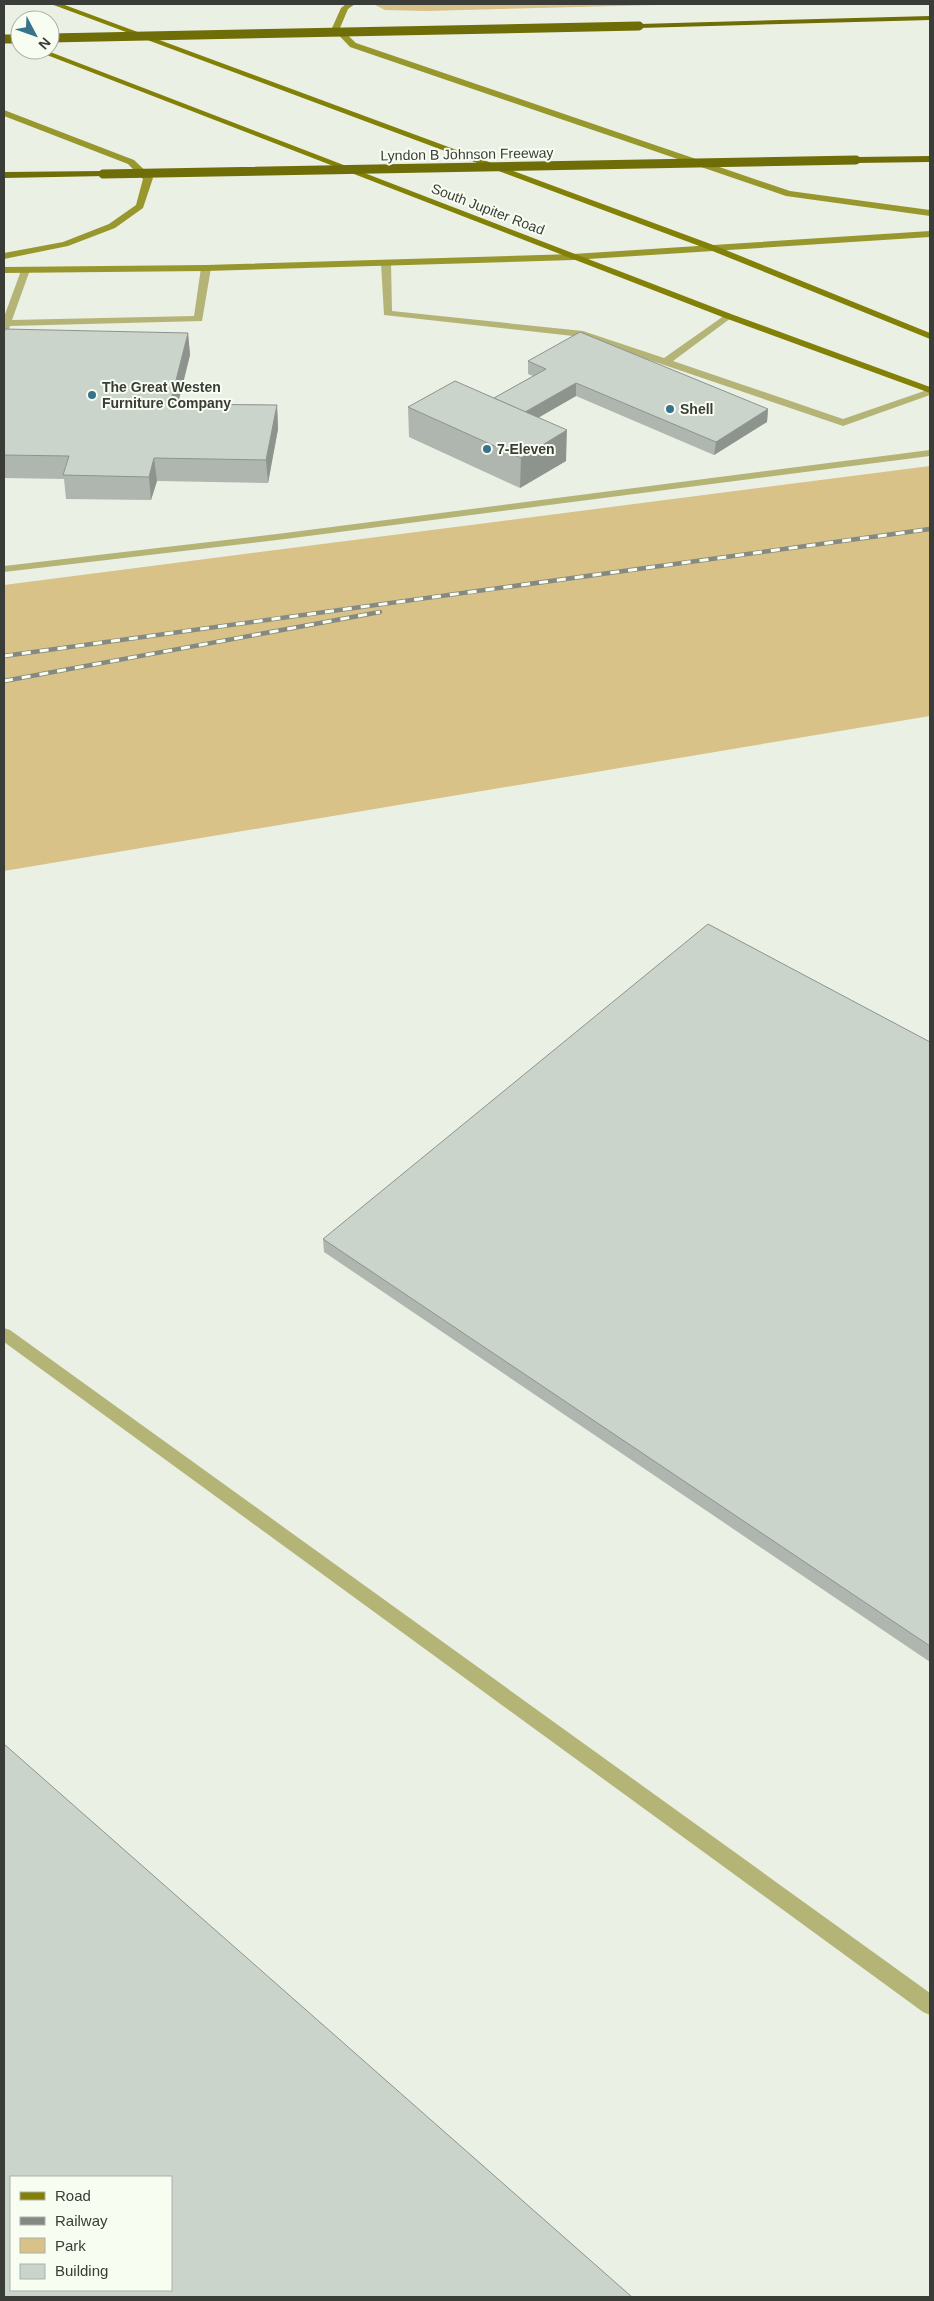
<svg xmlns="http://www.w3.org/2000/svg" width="934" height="2301" viewBox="0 0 934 2301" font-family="Arial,sans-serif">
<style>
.green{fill:#d8c287}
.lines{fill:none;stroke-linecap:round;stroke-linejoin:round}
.lane{fill:#b4b476;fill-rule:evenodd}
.secondary{fill:#98972d;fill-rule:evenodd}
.primary{fill:#828006;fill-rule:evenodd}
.highway{fill:#6f6d07;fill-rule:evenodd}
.rail-casing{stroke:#858981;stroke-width:4.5}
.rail{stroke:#f8fdf2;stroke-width:3;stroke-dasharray:9;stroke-linecap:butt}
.highway-bridge{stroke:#6f6d07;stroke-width:9}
.wall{fill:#aeb6af}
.shaded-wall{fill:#8d948e}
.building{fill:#cad4cb;stroke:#8d948e;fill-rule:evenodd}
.poi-dot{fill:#37738a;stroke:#f8fdf2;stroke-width:2}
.labels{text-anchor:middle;stroke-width:4;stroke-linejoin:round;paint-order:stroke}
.far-street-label{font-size:14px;fill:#3a3c37;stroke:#f8fdf2}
.far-poi-label{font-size:14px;font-weight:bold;fill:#3a3c37;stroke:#f8fdf2;text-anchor:start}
</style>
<rect width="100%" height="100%" fill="#ebf0e5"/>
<g class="green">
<polygon points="378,4 696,4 426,11 385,10 375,5"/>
<polygon points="930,466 930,716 4,871 4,585"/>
</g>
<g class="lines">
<g class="lane">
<polygon points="386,260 391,263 392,311 583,331 664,358 728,313 731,314 731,318 673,361 843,419 930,389 930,395 843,426 582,337 384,315 381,263"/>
<polygon points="206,265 211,268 202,321 10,326 8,332 4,333 4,317 22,268 30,270 12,320 194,316 201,268"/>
<polygon points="930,450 930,456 285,539 4,572 4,566 285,533"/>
<polygon points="4,1328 10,1330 930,1993 930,2015 923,2012 4,1342"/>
</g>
<g class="secondary">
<polygon points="346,4 355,4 348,9 340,28 356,43 790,191 930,210 930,216 786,196 350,47 332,28 341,8"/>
<polygon points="4,110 134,160 153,178 143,208 115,228 68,246 4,259 4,253 63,242 109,224 136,205 143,179 128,164 4,116"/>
<polygon points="930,231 930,237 573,260 206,271 4,273 4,267 206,265 573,254"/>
</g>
<g class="primary">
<polygon points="51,4 62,4 716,246 930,333 930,339 710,250"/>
<polygon points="34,50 45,50 731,314 930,387 930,393 725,318"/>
</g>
<g class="highway">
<polygon points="930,16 930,20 639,28 635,26 639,24"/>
<polygon points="930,156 930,162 856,163 852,160 856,157"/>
<polygon points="103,171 107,174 106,176 4,178 4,172"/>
</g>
<defs>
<g id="rail">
<polyline points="4,656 930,529"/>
<polyline points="4,681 380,612"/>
</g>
</defs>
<use href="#rail" class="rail-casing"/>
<use href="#rail" class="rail"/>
<g class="highway-bridge">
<polyline points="50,38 639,26"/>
<polyline points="4,39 20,39"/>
<polyline points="103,174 856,160"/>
</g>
</g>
<g class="wall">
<polygon points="4,332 188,333 190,355 178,404 277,405 278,429 268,483 157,481 151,500 66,499 64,479 4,478"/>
<polygon points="528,361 768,409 767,422 714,455 576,396 538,418 566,461 520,488 409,437 408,407 494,398 533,376 528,374"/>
<polygon points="930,1042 930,1662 324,1252 323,1239"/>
</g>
<g class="shaded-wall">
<polygon points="188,333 190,355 172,427 170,404"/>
<polygon points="576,383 576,396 508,435 508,422"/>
<polygon points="277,405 278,429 268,483 266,460"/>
<polygon points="768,409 767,422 714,455 716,442"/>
<polygon points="567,430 566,461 520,488 521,458"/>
<polygon points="154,458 157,481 151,500 149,477"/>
</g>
<g class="building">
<polygon points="5,329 188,333 170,404 277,405 266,460 154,458 149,477 63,475 69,456 4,455 4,332"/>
<polygon points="580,332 768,409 716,442 576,383 525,412 494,398 546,369 528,361"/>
<polygon points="455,381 567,430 521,458 408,407"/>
<polygon points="708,924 930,1042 930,1646 323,1239"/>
<path d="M4 1744 632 2297H4ZM11 2177H171V2290H11Z"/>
</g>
<g class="poi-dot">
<circle cx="92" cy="395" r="5"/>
<circle cx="670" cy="409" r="5"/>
<circle cx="487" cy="449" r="5"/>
</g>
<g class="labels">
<g class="far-street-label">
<text transform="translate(467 154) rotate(-1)" y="5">Lyndon B Johnson Freeway</text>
<text transform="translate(488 209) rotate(21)" y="5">South Jupiter Road</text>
</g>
<g class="far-poi-label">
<text x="102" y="392">The Great Westen<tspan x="102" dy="16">Furniture Company</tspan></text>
<text x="680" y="414">Shell</text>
<text x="497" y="454">7-Eleven</text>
</g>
</g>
<rect width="934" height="2301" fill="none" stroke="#3a3c37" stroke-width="10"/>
<rect x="10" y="2176" width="162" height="115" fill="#f8fdf2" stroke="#acb0a7"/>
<rect x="20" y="2192" width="25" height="8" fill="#828006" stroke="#acb0a7"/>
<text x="55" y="2201" font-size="15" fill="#3a3c37">Road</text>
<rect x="20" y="2217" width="25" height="8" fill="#858981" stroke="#acb0a7"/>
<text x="55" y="2226" font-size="15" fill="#3a3c37">Railway</text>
<rect x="20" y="2238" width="25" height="15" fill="#d8c287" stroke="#acb0a7"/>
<text x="55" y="2251" font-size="15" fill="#3a3c37">Park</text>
<rect x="20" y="2264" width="25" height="15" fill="#cad4cb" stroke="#acb0a7"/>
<text x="55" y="2276" font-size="15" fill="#3a3c37">Building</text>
<g transform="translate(35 35) rotate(131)"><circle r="24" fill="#f8fdf2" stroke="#acb0a7"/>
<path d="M0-4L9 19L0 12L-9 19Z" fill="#37738a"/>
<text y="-8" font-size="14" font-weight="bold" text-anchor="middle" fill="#3a3c37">N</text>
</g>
</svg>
